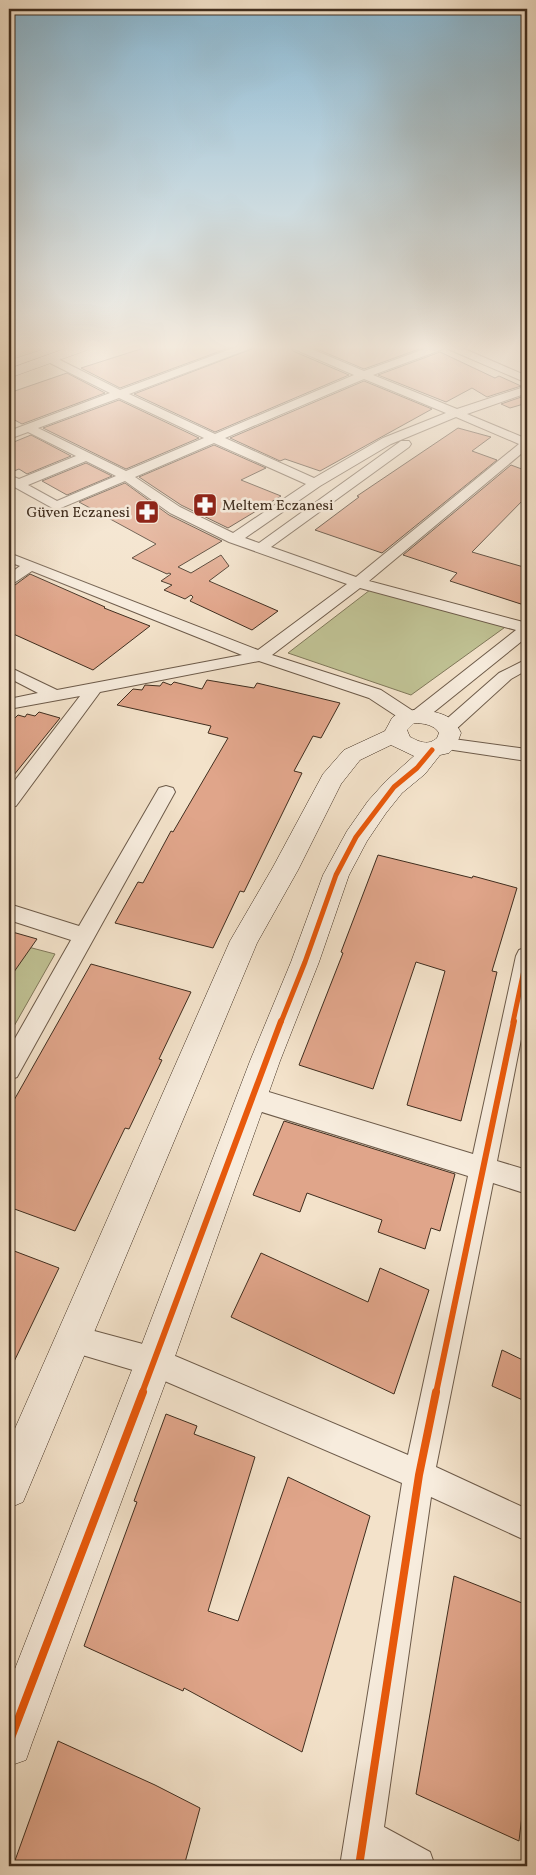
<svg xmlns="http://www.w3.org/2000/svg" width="536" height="1875" viewBox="0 0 536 1875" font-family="Vollkorn,serif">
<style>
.green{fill:#c0c294;stroke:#80785a}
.building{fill:#e0a58a;stroke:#402e1f}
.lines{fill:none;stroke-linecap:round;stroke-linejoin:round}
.street-casing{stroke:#6d5b4a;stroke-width:2}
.secondary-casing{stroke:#402e1f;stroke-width:1}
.highway-casing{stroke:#402e1f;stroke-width:1}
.street{fill:#f7ecdd;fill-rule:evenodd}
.secondary{fill:#f7ecdd;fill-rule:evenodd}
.highway{fill:#eac185;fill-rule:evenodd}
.cycleway-far2-casing{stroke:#f7ecdd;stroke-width:8}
.cycleway-far1-casing{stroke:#f7ecdd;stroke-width:9}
.cycleway-casing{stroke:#f7ecdd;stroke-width:11}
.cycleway-far2{stroke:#e8590c;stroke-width:5}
.cycleway-far1{stroke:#e8590c;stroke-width:6}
.cycleway{stroke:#e8590c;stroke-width:8}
.labels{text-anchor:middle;stroke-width:5;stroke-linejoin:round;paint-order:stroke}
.far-poi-label{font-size:15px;fill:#402e1f;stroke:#f7ecdd;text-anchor:start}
</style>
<rect width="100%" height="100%" fill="#f3e2ca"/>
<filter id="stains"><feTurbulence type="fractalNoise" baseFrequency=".004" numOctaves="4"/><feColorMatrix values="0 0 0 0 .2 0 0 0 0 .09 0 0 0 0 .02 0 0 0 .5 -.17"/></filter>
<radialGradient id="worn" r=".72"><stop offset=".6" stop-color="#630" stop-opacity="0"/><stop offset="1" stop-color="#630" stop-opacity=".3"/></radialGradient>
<g class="green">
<polygon points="370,590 508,625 411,695 288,653"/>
<polygon points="9,942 55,954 9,1035"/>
</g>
<g class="building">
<polygon points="147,347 223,347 226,349 120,388 81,368"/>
<polygon points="257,347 291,347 293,351 349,375 215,432 134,394"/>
<polygon points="312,347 425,347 364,369"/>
<polygon points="440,352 495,378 499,376 521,386 487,397 472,388 446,402 378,375"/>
<polygon points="67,373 105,393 22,424 9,417 9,393"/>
<polygon points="364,381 432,409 320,471 285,459 280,461 230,438"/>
<polygon points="527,395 527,403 510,408 501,404"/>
<polygon points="119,400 199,438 126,469 43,428"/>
<polygon points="458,428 491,437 472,451 497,460 382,553 315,530 359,497 357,496"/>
<polygon points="31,435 71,456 27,474 19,469 9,473 9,444"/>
<polygon points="214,445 266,468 241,480 281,496 228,528 181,505 139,477"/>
<polygon points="86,463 112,476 67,495 42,481"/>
<polygon points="511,465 527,471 527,496 472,552 527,568 527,606 450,581 457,573 403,555"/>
<polygon points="125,483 169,515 222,541 178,567 191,573 221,555 229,566 209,581 278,611 252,630 190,601 193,597 191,595 185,599 164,590 172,585 161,581 171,574 169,573 167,574 132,558 156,544 79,502"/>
<polygon points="30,574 105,607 104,608 150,626 93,670 9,632 9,586 15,585"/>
<polygon points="207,680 254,688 257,683 340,703 321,738 313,736 294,771 302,773 244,892 240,891 213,948 115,923 138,882 143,883 171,831 173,832 228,738 208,733 211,726 117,705 133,689 142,690 145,685 160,686 163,682 171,685 174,682 202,689"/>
<polygon points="39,712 60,718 9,781 9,724 18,715 25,717 27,714 35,716"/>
<polygon points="378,855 472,878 473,876 517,888 492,971 497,972 461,1121 407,1105 445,971 416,962 373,1089 299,1065 343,953 341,952"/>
<polygon points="9,931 37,939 9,979"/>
<polygon points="91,964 191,992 159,1059 162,1060 129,1129 125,1128 75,1231 9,1207 9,1109"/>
<polygon points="284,1121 455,1174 440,1231 431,1228 425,1249 378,1232 382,1220 307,1193 300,1212 253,1195"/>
<polygon points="9,1249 59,1268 9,1372"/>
<polygon points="261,1253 368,1302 380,1268 429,1290 394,1394 231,1317"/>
<polygon points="502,1350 527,1362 527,1402 492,1386"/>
<polygon points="166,1414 197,1426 194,1434 255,1457 208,1611 238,1621 288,1477 370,1516 302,1752 184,1688 183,1691 84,1646 137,1502 134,1501"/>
<polygon points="454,1576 527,1605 527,1772 519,1841 416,1794"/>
<polygon points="58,1741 155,1785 200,1808 184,1866 13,1866"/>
</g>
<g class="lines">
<defs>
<g id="street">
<path d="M236 347H250L249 349 129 394 215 434 354 375 294 349 293 347H307L364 371 430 347H444L443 349 373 375 457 409 527 386V393L467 414 527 439V449L369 581 527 623V637L424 720 410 722 404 721 369 698 259 661 100 692 16 806 9 807V788L80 696 9 709V699L38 693 9 678V667L57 690 242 655 32 571 14 583 9 584V574L20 566 9 562V553L258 650 347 584 229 542 170 513 125 481 56 510 9 484V475L19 479 76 456 28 432 9 439V431L110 393 46 361 45 359 46 357H54L120 390ZM364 379 446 413 383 438 314 478 225 438ZM119 398 204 438 126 471 38 428ZM456 417 519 444 356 577 271 547 409 447 411 444 409 441H401L259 543 245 538 320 486 391 444ZM214 443 306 484 233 533 180 507 135 477ZM86 461 116 476 57 501 28 485ZM360 588 516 630 413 711 381 690 272 655Z"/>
<polygon points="447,347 460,347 527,376 527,383 448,349"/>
<polygon points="527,659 527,670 511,679 454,731 448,733 442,731 439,727 442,723 499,673"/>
<polygon points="446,738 527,749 527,761 440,748 437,744 440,740"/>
<polygon points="166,786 173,788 175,792 17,1077 9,1080 9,1049 71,940 9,920 9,904 79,926 159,788"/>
<polygon points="527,947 527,1009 497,1161 527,1170 527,1194 493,1183 436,1467 527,1509 527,1541 431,1497 384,1827 430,1852 435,1866 340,1866 402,1483 153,1376 62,1349 58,1339 62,1329 72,1325 154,1347 408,1455 468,1176 252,1109 243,1106 240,1098 243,1090 252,1087 473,1154 516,956 519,950"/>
</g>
<g id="secondary">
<polygon points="70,347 89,347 87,350 9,378 9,369"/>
<path d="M418 709C439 713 452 713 461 733L456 746 449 753 440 755 425 774 402 793 386 813 367 841 349 875 319 962 280 1061 173 1362 32 1743 26 1760 9 1766V1684L135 1362 250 1061 291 962 323 875 347 831 368 801 386 781 414 756 391 745 360 760 341 784 298 870 257 943 23 1502 9 1508V1442L230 941 273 867 323 774 344 750 385 731 392 718 397 714ZM414 723C423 723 435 725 439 733L437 738C428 746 420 742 410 737L407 730Z"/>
</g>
<polygon id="highway" points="22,347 42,347 40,350 9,360 9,352"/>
</defs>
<use href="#street" class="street-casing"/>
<use href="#secondary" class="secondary-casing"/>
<use href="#highway" class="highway-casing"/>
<use href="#street" class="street"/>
<use href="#secondary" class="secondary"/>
<use href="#highway" class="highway"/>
<defs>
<g id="cycleway-far2">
<polyline points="281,1022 305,962 336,875 356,837 394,787 417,768 432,750"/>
<polyline points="513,1022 527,956"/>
</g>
<g id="cycleway-far1">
<polyline points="142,1393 281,1021"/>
<polyline points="436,1393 514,1021"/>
</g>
<g id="cycleway">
<polyline points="9,1743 143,1392"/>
<polyline points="359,1866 419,1475 436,1392"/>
</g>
</defs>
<use href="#cycleway-far2" class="cycleway-far2-casing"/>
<use href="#cycleway-far1" class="cycleway-far1-casing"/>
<use href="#cycleway" class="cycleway-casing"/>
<use href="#cycleway-far2" class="cycleway-far2"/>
<use href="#cycleway-far1" class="cycleway-far1"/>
<use href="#cycleway" class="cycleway"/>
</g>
<linearGradient id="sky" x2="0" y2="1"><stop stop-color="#89b8d3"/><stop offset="0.57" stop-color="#faf2e7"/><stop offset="1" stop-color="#faf2e7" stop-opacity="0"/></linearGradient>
<rect width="536" height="609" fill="url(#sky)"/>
<defs>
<symbol id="pharmacy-square" viewBox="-11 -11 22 22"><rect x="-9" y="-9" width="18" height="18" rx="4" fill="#8f2418" stroke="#f7ecdd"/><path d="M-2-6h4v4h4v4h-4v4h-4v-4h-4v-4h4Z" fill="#fff"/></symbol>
</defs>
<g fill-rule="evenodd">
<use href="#pharmacy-square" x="191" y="491" width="28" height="28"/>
<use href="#pharmacy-square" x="133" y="498" width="28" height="28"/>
</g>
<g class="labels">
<g class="far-poi-label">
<text x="222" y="510">Meltem Eczanesi</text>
<text x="130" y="517" text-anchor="end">Güven Eczanesi</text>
</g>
</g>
<rect width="536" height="1875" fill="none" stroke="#f3e2ca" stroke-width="30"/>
<rect x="10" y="10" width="516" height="1855" fill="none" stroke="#402e1f" stroke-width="2.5"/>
<rect x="15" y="15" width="506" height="1845" fill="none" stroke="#402e1f"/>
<rect width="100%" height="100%" filter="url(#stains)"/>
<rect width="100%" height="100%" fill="url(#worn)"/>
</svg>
